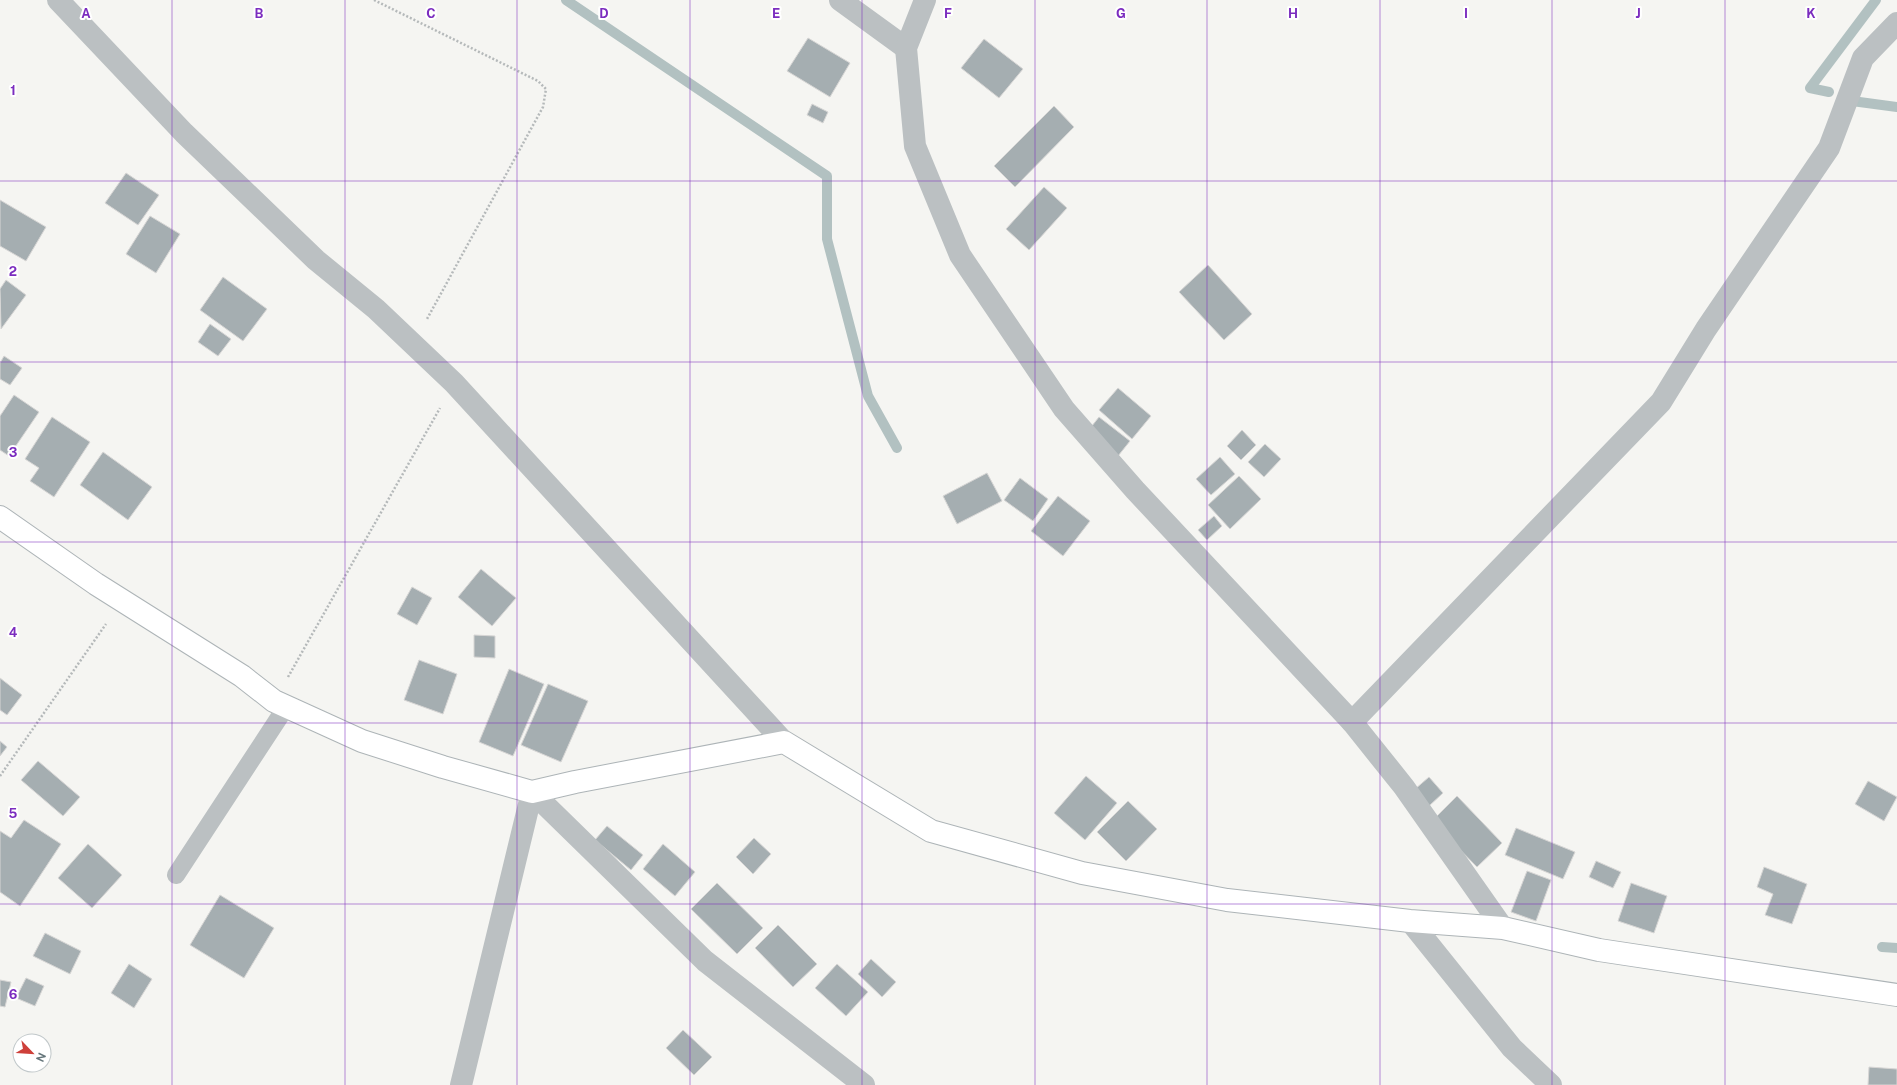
<svg xmlns="http://www.w3.org/2000/svg" width="1897" height="1085" viewBox="0 0 1897 1085" font-family="'Public Sans',sans-serif">
<style>
.lines{fill:none;stroke-linecap:round;stroke-linejoin:round}
.stream{stroke:#b2c1c1;stroke-width:10}
.building{fill:#a5aeb1;stroke:#d7d6d5}
.secondary-casing{stroke:#adb4b7;stroke-width:24}
.path{stroke:#b5b9ba;stroke-width:2.5;stroke-dasharray:2 2;stroke-linecap:butt}
.lane{stroke:#bbc0c2;stroke-width:18}
.street{stroke:#bbc0c2;stroke-width:22}
.secondary{stroke:#fff;stroke-width:22}
.grid{fill:none;stroke:#7b2cbf;stroke-width:1;stroke-opacity:0.55}
.grid-label{font-size:13px;text-anchor:middle;font-weight:bold;fill:#7b2cbf;stroke:#fff;stroke-width:4;stroke-linejoin:round;paint-order:stroke}
</style>
<rect width="100%" height="100%" fill="#f5f5f2"/>
<g class="lines">
<g class="stream">
<polyline points="566,0 827,176 827,239 868,396 897,448"/>
<polyline points="1829,92 1810,88 1876,0"/>
<polyline points="1852,101 1897,107"/>
<polyline points="1882,947 1897,948"/>
</g>
</g>
<g class="building">
<polygon points="808,38 850,63 830,97 787,71"/>
<polygon points="984,39 1023,69 999,98 961,68"/>
<polygon points="812,104 828,112 823,123 807,115"/>
<polygon points="1054,106 1074,127 1015,187 994,166"/>
<polygon points="126,173 159,195 138,225 105,203"/>
<polygon points="1044,187 1067,208 1029,250 1006,229"/>
<polygon points="0,200 46,227 26,261 0,246"/>
<polygon points="150,216 180,234 156,273 126,254"/>
<polygon points="1208,265 1252,314 1224,340 1179,292"/>
<polygon points="223,277 267,309 243,341 200,310"/>
<polygon points="6,280 26,295 1,329 0,289"/>
<polygon points="210,324 231,339 218,356 198,342"/>
<polygon points="4,356 22,368 10,385 0,379 0,363"/>
<polygon points="1118,388 1151,416 1132,439 1099,410"/>
<polygon points="14,395 39,412 9,456 0,450 0,416"/>
<polygon points="52,417 90,442 54,497 30,481 39,468 25,459"/>
<polygon points="1099,417 1130,441 1110,466 1080,441"/>
<polygon points="1242,430 1256,445 1241,460 1227,446"/>
<polygon points="1265,444 1281,459 1264,477 1248,462"/>
<polygon points="103,452 152,487 128,520 80,485"/>
<polygon points="1220,457 1235,474 1211,495 1196,479"/>
<polygon points="987,473 1002,501 957,524 943,496"/>
<polygon points="1239,476 1261,499 1230,529 1208,505"/>
<polygon points="1020,478 1048,499 1033,521 1004,500"/>
<polygon points="1058,496 1090,521 1063,556 1031,531"/>
<polygon points="1214,516 1222,526 1207,540 1198,530"/>
<polygon points="481,569 516,598 492,626 458,597"/>
<polygon points="412,587 432,598 417,625 397,614"/>
<polygon points="474,635 495,636 495,658 474,657"/>
<polygon points="419,660 457,674 443,714 404,700"/>
<polygon points="509,669 544,684 513,756 479,742"/>
<polygon points="0,678 22,695 7,715 0,710"/>
<polygon points="548,684 588,701 561,762 521,745"/>
<polygon points="0,741 7,747 0,756"/>
<polygon points="38,761 80,797 63,816 21,780"/>
<polygon points="1086,776 1117,803 1085,840 1054,813"/>
<polygon points="1429,777 1443,793 1429,806 1414,790"/>
<polygon points="1868,781 1897,797 1884,821 1855,804"/>
<polygon points="1457,796 1502,843 1477,867 1432,821"/>
<polygon points="1128,801 1157,829 1126,861 1097,832"/>
<polygon points="24,820 61,844 20,906 0,892 0,831 11,838"/>
<polygon points="607,826 643,855 631,870 595,840"/>
<polygon points="1516,828 1575,852 1563,879 1505,855"/>
<polygon points="754,838 771,854 753,874 736,857"/>
<polygon points="88,844 122,875 92,908 58,878"/>
<polygon points="663,844 695,872 675,896 643,869"/>
<polygon points="1596,861 1621,872 1613,888 1589,877"/>
<polygon points="1764,867 1807,884 1792,924 1765,915 1773,894 1757,887"/>
<polygon points="1527,871 1551,880 1536,921 1511,912"/>
<polygon points="717,883 763,928 737,954 691,909"/>
<polygon points="1631,883 1667,896 1654,933 1618,921"/>
<polygon points="220,895 274,928 244,978 190,945"/>
<polygon points="778,925 817,964 793,987 755,948"/>
<polygon points="45,933 81,951 70,974 33,956"/>
<polygon points="871,959 896,982 882,997 858,974"/>
<polygon points="129,964 152,979 134,1008 111,993"/>
<polygon points="837,964 868,992 846,1016 815,988"/>
<polygon points="26,978 44,986 35,1006 16,998"/>
<polygon points="0,980 11,982 5,1007 0,1006"/>
<polygon points="683,1030 712,1057 694,1075 666,1048"/>
<polygon points="1869,1067 1897,1069 1897,1085 1868,1085"/>
</g>
<g class="lines">
<defs>
<polyline id="secondary" points="0,517 96,584 242,676 274,701 362,741 443,767 532,792 575,782 784,742 931,831 1082,873 1227,900 1410,921 1503,928 1599,950 1897,995"/>
</defs>
<use href="#secondary" class="secondary-casing"/>
<g class="path">
<polyline points="374,0 538,81 546,89 543,107 427,319"/>
<polyline points="288,677 440,408"/>
<polyline points="0,776 106,624"/>
</g>
<polyline class="lane" points="176,875 286,707"/>
<g class="street">
<polyline points="58,0 184,133 316,260 376,309 454,383 784,742"/>
<polyline points="840,0 906,48"/>
<polyline points="925,0 906,48 915,146 960,255 1064,409 1135,490 1352,722 1404,787 1503,928"/>
<polyline points="1352,722 1661,402 1706,329 1829,148 1863,58 1897,23"/>
<polyline points="532,792 705,961 864,1085"/>
<polyline points="1410,921 1512,1048 1551,1085"/>
<polyline points="461,1085 532,792"/>
</g>
<use href="#secondary" class="secondary"/>
</g>
<path class="grid" d="M172 0V1085M345 0V1085M517 0V1085M690 0V1085M862 0V1085M1035 0V1085M1207 0V1085M1380 0V1085M1552 0V1085M1725 0V1085M0 181H1897M0 362H1897M0 542H1897M0 723H1897M0 904H1897"/>
<g class="grid-label">
<text x="86" y="18">A</text>
<text x="259" y="18">B</text>
<text x="431" y="18">C</text>
<text x="604" y="18">D</text>
<text x="776" y="18">E</text>
<text x="948" y="18">F</text>
<text x="1121" y="18">G</text>
<text x="1293" y="18">H</text>
<text x="1466" y="18">I</text>
<text x="1638" y="18">J</text>
<text x="1811" y="18">K</text>
<text x="13" y="95">1</text>
<text x="13" y="276">2</text>
<text x="13" y="457">3</text>
<text x="13" y="637">4</text>
<text x="13" y="818">5</text>
<text x="13" y="999">6</text>
</g>
<g transform="translate(32 1053) rotate(115)"><circle r="19" fill="#ffffff" stroke="#c1c8ca"/>
<path d="M0-3L7 15L0 10L-7 15Z" fill="#ce403a"/>
<text y="-6" font-size="11" font-weight="bold" text-anchor="middle" fill="#64757a">N</text>
</g>
</svg>
